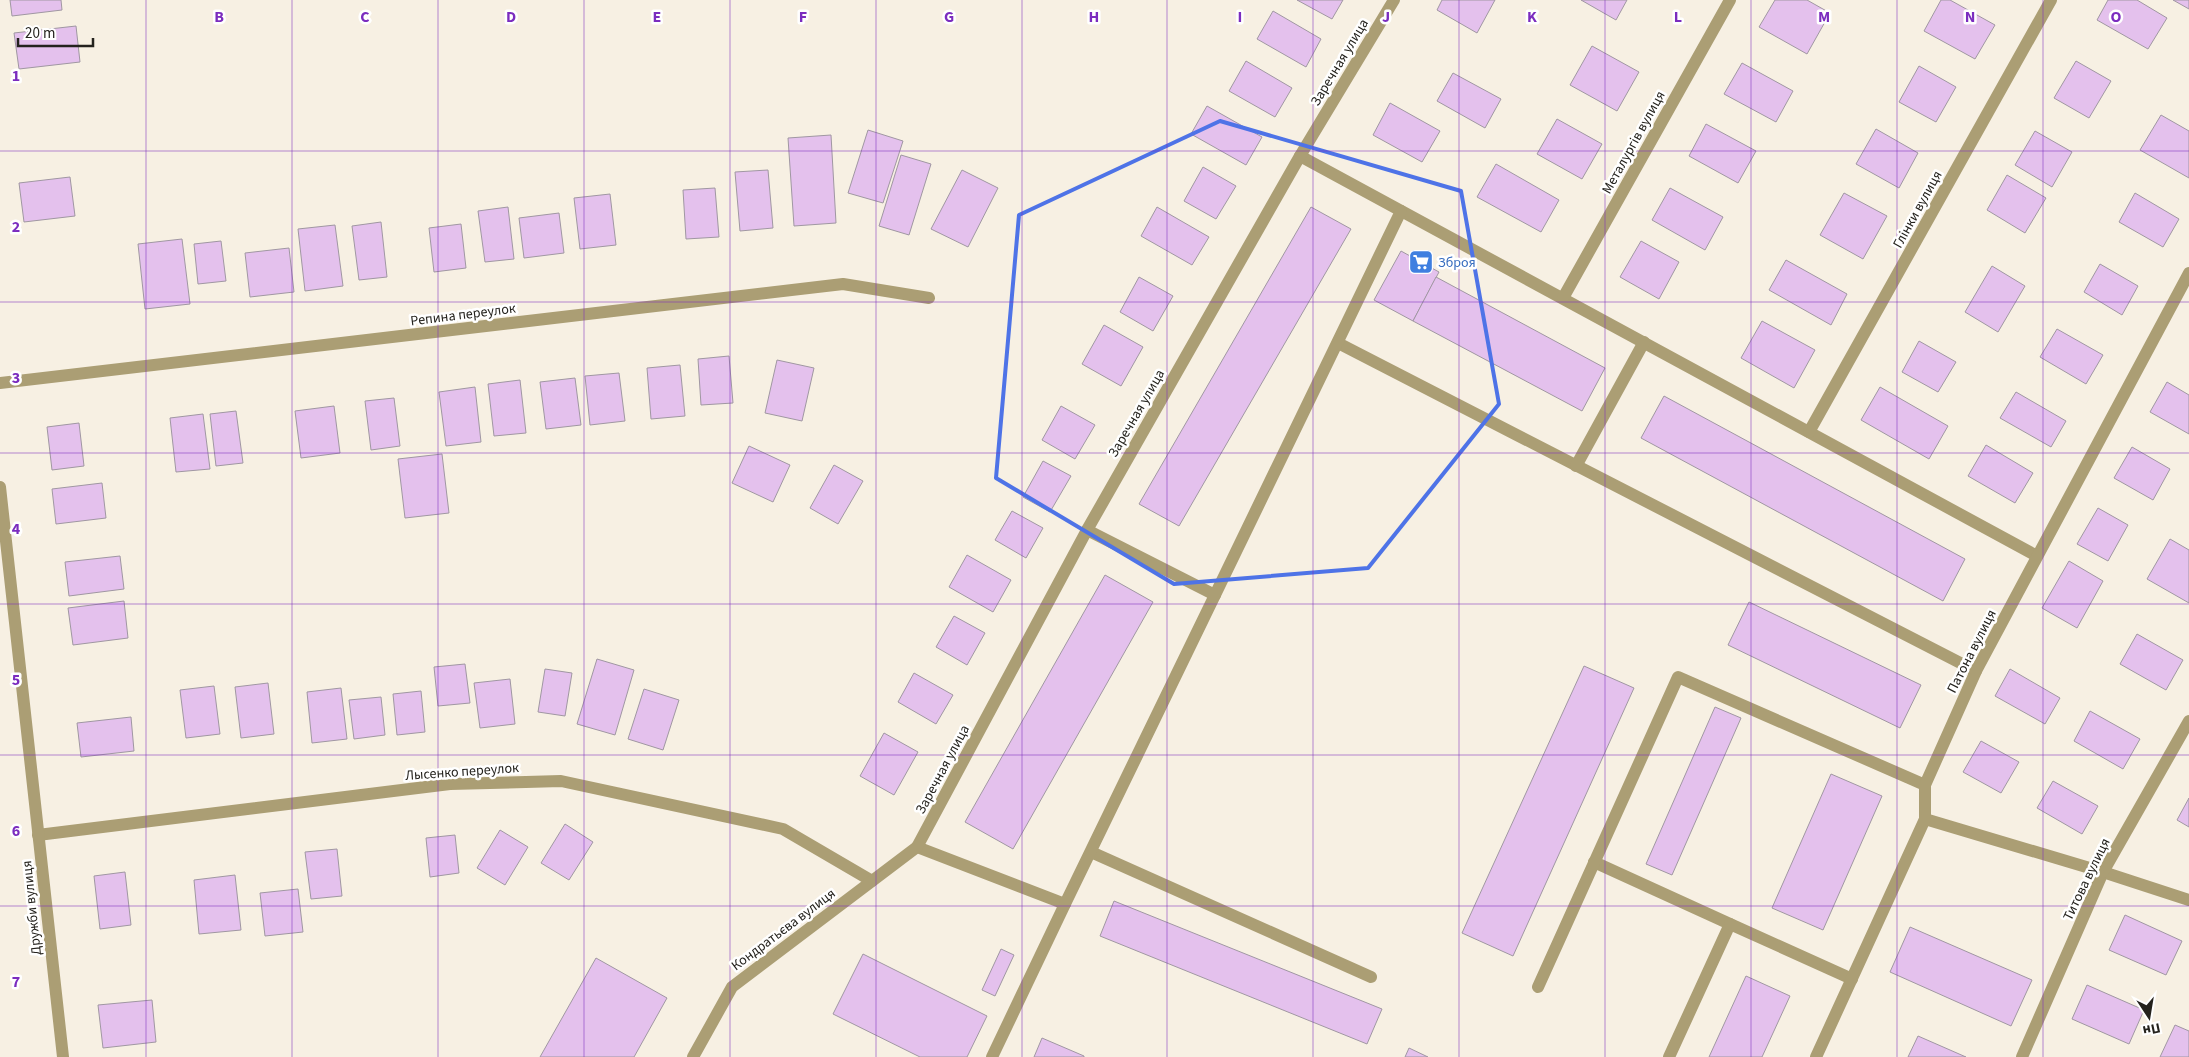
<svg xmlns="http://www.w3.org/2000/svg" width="2189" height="1057" viewBox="0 0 2189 1057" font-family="'Source Sans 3',sans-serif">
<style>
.building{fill:#e4c1ed;stroke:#a097a2}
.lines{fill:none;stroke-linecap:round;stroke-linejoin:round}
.lane{stroke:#ab9e74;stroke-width:12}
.street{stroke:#ab9e74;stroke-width:12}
.marked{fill:none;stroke:#4e73e7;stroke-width:4;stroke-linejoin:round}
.grid{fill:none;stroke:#7b2cbf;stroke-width:1;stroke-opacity:0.55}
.labels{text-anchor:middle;stroke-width:5;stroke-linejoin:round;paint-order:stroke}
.street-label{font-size:14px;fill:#24221d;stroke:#fff}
.shop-label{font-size:14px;fill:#366cbe;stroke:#fff;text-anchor:start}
.grid-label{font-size:16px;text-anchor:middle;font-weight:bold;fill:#7b2cbf;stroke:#fff;stroke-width:5;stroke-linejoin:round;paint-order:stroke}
</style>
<rect width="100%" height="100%" fill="#f7f0e3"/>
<g class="building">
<polygon points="10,0 61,0 62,10 12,16"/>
<polygon points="1297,0 1343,0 1332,19"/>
<polygon points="1442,0 1495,0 1477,33 1437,10"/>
<polygon points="1581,0 1627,0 1616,20"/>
<polygon points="1775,0 1807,0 1830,13 1807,54 1759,27"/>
<polygon points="1941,0 1950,0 1995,25 1975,59 1924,31"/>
<polygon points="2108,0 2137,0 2167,18 2148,49 2097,20"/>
<polygon points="2173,0 2189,0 2189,9"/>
<polygon points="1273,11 1321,39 1306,67 1257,39"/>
<polygon points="76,26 80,62 19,69 14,33"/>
<polygon points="1592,46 1639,72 1617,111 1570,85"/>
<polygon points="1246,61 1292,88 1275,117 1229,91"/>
<polygon points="2076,61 2111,81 2089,118 2054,98"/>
<polygon points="1742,63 1793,91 1776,122 1724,94"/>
<polygon points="1919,66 1956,87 1936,122 1899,102"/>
<polygon points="1453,73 1501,99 1485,128 1437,101"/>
<polygon points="1390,103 1440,131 1422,162 1373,135"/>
<polygon points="1207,106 1262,137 1246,165 1191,134"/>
<polygon points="2161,115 2189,131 2189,178 2140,150"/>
<polygon points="1557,119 1602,144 1582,179 1537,154"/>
<polygon points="1706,124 1756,151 1738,183 1689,156"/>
<polygon points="1876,129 1918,153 1899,188 1856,164"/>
<polygon points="868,130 903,141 883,203 848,193"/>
<polygon points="2035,131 2072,152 2052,187 2015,165"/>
<polygon points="831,135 836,223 794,226 788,138"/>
<polygon points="901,155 931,164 909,235 879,226"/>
<polygon points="1496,164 1559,200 1541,232 1477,197"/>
<polygon points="1203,167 1236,186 1216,219 1184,201"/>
<polygon points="768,170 773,228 740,231 735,172"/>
<polygon points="962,170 998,188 968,247 931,229"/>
<polygon points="2007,175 2046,198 2025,233 1987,210"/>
<polygon points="70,177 75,216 24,222 19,183"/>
<polygon points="715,188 719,237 686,239 683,190"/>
<polygon points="1670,188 1723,217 1705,250 1652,220"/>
<polygon points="1844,193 1887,216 1863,259 1820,235"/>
<polygon points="2135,193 2179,219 2163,247 2119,222"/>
<polygon points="610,194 616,245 580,249 574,198"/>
<polygon points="508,207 514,259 485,262 478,211"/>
<polygon points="1157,207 1209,237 1192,265 1141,236"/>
<polygon points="1311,207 1351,229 1179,526 1139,504"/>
<polygon points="559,213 564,253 524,258 519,218"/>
<polygon points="381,222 387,277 359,280 352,226"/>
<polygon points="461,224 466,268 434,272 429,228"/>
<polygon points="335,225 343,286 305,291 298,229"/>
<polygon points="182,239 190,304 145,309 138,244"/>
<polygon points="221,241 226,281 198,284 194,244"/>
<polygon points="1641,241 1679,262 1659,299 1620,277"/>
<polygon points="289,248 294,292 250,297 245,253"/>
<polygon points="1401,251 1439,272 1413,321 1374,300"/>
<polygon points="1786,260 1847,294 1831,325 1769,290"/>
<polygon points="2100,264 2138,286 2122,315 2084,292"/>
<polygon points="1992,266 2025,286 1998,332 1965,312"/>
<polygon points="1139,277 1173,296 1153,331 1120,312"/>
<polygon points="1436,277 1605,368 1582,411 1413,321"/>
<polygon points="1762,321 1815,350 1794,388 1741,358"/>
<polygon points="1104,325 1143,347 1121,386 1082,364"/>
<polygon points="2057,329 2103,355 2086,384 2040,357"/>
<polygon points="1919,341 1956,362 1938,392 1902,372"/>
<polygon points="729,356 733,403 701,405 698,359"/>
<polygon points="777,360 814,368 802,421 765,413"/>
<polygon points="680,365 685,416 651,419 647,368"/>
<polygon points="619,373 625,421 590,425 585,376"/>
<polygon points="575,378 581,425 546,429 540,382"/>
<polygon points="520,380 526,433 494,436 488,384"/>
<polygon points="2167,382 2189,395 2189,434 2150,412"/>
<polygon points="475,387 481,442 446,446 439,392"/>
<polygon points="1880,387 1948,426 1929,459 1861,420"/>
<polygon points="2016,392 2066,421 2051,447 2000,418"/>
<polygon points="1664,396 1965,559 1943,601 1641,438"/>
<polygon points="394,398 400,446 371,450 365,401"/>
<polygon points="334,406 340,453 301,458 295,411"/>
<polygon points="1061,406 1095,425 1075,459 1042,440"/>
<polygon points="236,411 243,463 216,466 210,414"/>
<polygon points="203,414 210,469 176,472 170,418"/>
<polygon points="79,423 84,466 52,470 47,427"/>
<polygon points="1986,445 2033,473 2015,503 1968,476"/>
<polygon points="749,446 790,465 773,502 732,483"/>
<polygon points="2132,447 2170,469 2153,500 2114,478"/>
<polygon points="442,454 449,513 405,518 398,459"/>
<polygon points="1043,461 1071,476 1050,512 1023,497"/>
<polygon points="834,465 863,481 838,524 810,508"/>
<polygon points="102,483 106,518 56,524 52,489"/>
<polygon points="2098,508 2128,525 2108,561 2077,544"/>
<polygon points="1012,511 1043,528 1026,558 995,540"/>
<polygon points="2170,539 2189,550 2189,603 2147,579"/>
<polygon points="967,555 1011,580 993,612 949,587"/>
<polygon points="120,556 124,589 69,596 65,562"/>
<polygon points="2069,561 2103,581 2077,628 2042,608"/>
<polygon points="1105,575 1153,602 1013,849 965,822"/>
<polygon points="124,601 128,638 73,645 68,608"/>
<polygon points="1749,602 1921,685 1900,728 1728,645"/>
<polygon points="954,616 985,633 967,665 936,647"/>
<polygon points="2137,634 2183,660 2166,690 2120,664"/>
<polygon points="597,659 634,670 615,735 577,724"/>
<polygon points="465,664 470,703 438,706 434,667"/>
<polygon points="1584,666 1634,688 1513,956 1462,933"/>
<polygon points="545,669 572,673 565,716 538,712"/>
<polygon points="2010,669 2060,698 2045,724 1995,696"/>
<polygon points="914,673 953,695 936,724 898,702"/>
<polygon points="510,679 515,724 480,728 474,683"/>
<polygon points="268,683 274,734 241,738 235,687"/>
<polygon points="214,686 220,734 186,738 180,690"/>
<polygon points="341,688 347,739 312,743 307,692"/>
<polygon points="644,689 679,700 663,750 628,739"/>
<polygon points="421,691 425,732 397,735 393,694"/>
<polygon points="381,697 385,735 354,739 349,700"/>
<polygon points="1715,707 1741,718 1672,875 1646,864"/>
<polygon points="2090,711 2140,739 2123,769 2074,741"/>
<polygon points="131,717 134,751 81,757 77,723"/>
<polygon points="884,733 918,752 894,795 860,776"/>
<polygon points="1981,741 2019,762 2001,793 1963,772"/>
<polygon points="1831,774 1882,796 1823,930 1772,908"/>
<polygon points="2053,781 2098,806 2082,834 2037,808"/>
<polygon points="2189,798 2189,827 2177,820"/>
<polygon points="565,824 593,842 569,880 541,863"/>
<polygon points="500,830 528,847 505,885 477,868"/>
<polygon points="455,835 459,873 430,877 426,838"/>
<polygon points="337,849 342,896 311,899 305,852"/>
<polygon points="125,872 131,925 100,929 94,876"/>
<polygon points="235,875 241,930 199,934 194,880"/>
<polygon points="298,889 303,932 265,936 260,893"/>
<polygon points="1114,901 1382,1009 1367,1044 1100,936"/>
<polygon points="2125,915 2182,941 2166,975 2109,950"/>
<polygon points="1910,927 2032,980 2011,1026 1890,972"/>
<polygon points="1001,949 1014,955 995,996 982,990"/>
<polygon points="863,954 987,1016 967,1057 920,1057 833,1014"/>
<polygon points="596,958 667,998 634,1057 540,1057"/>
<polygon points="1746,976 1790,996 1762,1057 1709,1057"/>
<polygon points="2087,985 2144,1010 2129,1044 2072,1019"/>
<polygon points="152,1000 156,1042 103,1048 98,1005"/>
<polygon points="2175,1025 2189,1031 2189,1057 2160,1057"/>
<polygon points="1918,1036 1966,1057 1908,1057"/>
<polygon points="1042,1038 1084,1056 1084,1057 1034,1057"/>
<polygon points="1409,1048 1428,1057 1405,1057"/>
</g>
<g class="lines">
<g class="lane">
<polyline points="1300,156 2037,556"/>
<polyline points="1338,343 1976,671"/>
<polyline points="1576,466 1644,342"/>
<polyline points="1215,595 1401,211"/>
<polyline points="38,835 450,784 561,781 783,829 872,881"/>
<polyline points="917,847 1065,904 992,1057"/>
<polyline points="1091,852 1371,977"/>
<polyline points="1594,862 1730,924 1669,1057"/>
<polyline points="1065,904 1215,595 1087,530"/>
<polyline points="1730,924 1852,979"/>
<polyline points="1538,987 1678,677 1925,785"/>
<polyline points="2022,1057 2103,872 2189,900"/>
</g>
<g class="street">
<polyline points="1563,298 1730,0"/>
<polyline points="0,383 843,284 929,298"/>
<polyline points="1809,432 2051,0"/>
<polyline points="0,487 63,1057"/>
<polyline points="1925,819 2103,872 2189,721"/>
<polyline points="693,1057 732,987 917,847 1087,530 1300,156 1394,0"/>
<polyline points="1816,1057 1925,819 1925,785 1976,671 2189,273"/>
</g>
</g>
<path class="marked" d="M1220 121 1461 191 1499 404 1368 568 1174 584 996 478 1019 215Z"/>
<path class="grid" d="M146 0V1057M292 0V1057M438 0V1057M584 0V1057M730 0V1057M876 0V1057M1022 0V1057M1167 0V1057M1313 0V1057M1459 0V1057M1605 0V1057M1751 0V1057M1897 0V1057M2043 0V1057M0 151H2189M0 302H2189M0 453H2189M0 604H2189M0 755H2189M0 906H2189"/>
<defs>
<symbol id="supermarket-square" viewBox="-11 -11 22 22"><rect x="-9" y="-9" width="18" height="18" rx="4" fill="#3f7fe0" stroke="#fff"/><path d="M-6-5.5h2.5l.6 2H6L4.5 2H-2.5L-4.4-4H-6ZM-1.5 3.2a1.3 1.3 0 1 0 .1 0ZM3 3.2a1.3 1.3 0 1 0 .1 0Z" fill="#fff"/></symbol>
</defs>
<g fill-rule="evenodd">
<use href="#supermarket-square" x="1407" y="248" width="28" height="28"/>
</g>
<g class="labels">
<g class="street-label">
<text transform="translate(1339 62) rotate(-59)" y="5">Заречная улица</text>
<text transform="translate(1633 142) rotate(-61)" y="5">Металургів вулиця</text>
<text transform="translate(1917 209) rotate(-61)" y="5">Глінки вулиця</text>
<text transform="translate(463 314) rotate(-7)" y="5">Репина переулок</text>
<text transform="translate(1136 413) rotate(-60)" y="5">Заречная улица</text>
<text transform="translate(1971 651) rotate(-63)" y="5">Патона вулиця</text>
<text transform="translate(942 769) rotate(-62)" y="5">Заречная улица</text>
<text transform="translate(462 771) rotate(-4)" y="5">Лысенко переулок</text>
<text transform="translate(2086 879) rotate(-64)" y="5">Титова вулиця</text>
<text transform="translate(31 908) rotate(-96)" y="5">Дружби вулиця</text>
<text transform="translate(783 929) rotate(-37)" y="5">Кондратьєва вулиця</text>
</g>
<g class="shop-label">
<text x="1438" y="267">Зброя</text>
</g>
</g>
<g class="grid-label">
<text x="219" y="22">B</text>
<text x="365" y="22">C</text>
<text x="511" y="22">D</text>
<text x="657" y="22">E</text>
<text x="803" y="22">F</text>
<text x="949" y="22">G</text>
<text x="1094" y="22">H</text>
<text x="1240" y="22">I</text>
<text x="1386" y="22">J</text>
<text x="1532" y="22">K</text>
<text x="1678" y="22">L</text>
<text x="1824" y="22">M</text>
<text x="1970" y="22">N</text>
<text x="2116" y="22">O</text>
<text x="16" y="81">1</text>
<text x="16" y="232">2</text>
<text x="16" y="383">3</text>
<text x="16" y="534">4</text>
<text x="16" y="685">5</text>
<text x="16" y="836">6</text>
<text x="16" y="987">7</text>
</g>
<g transform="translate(2149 1017) rotate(168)" stroke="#ffffff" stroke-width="4" paint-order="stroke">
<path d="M0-4L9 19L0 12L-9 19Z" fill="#24221d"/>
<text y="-8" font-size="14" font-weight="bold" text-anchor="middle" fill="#24221d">Пн</text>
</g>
<path d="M18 38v8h75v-8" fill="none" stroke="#24221d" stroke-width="2.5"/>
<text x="25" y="38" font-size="15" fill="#24221d" stroke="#ffffff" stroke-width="4" paint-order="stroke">20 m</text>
</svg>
